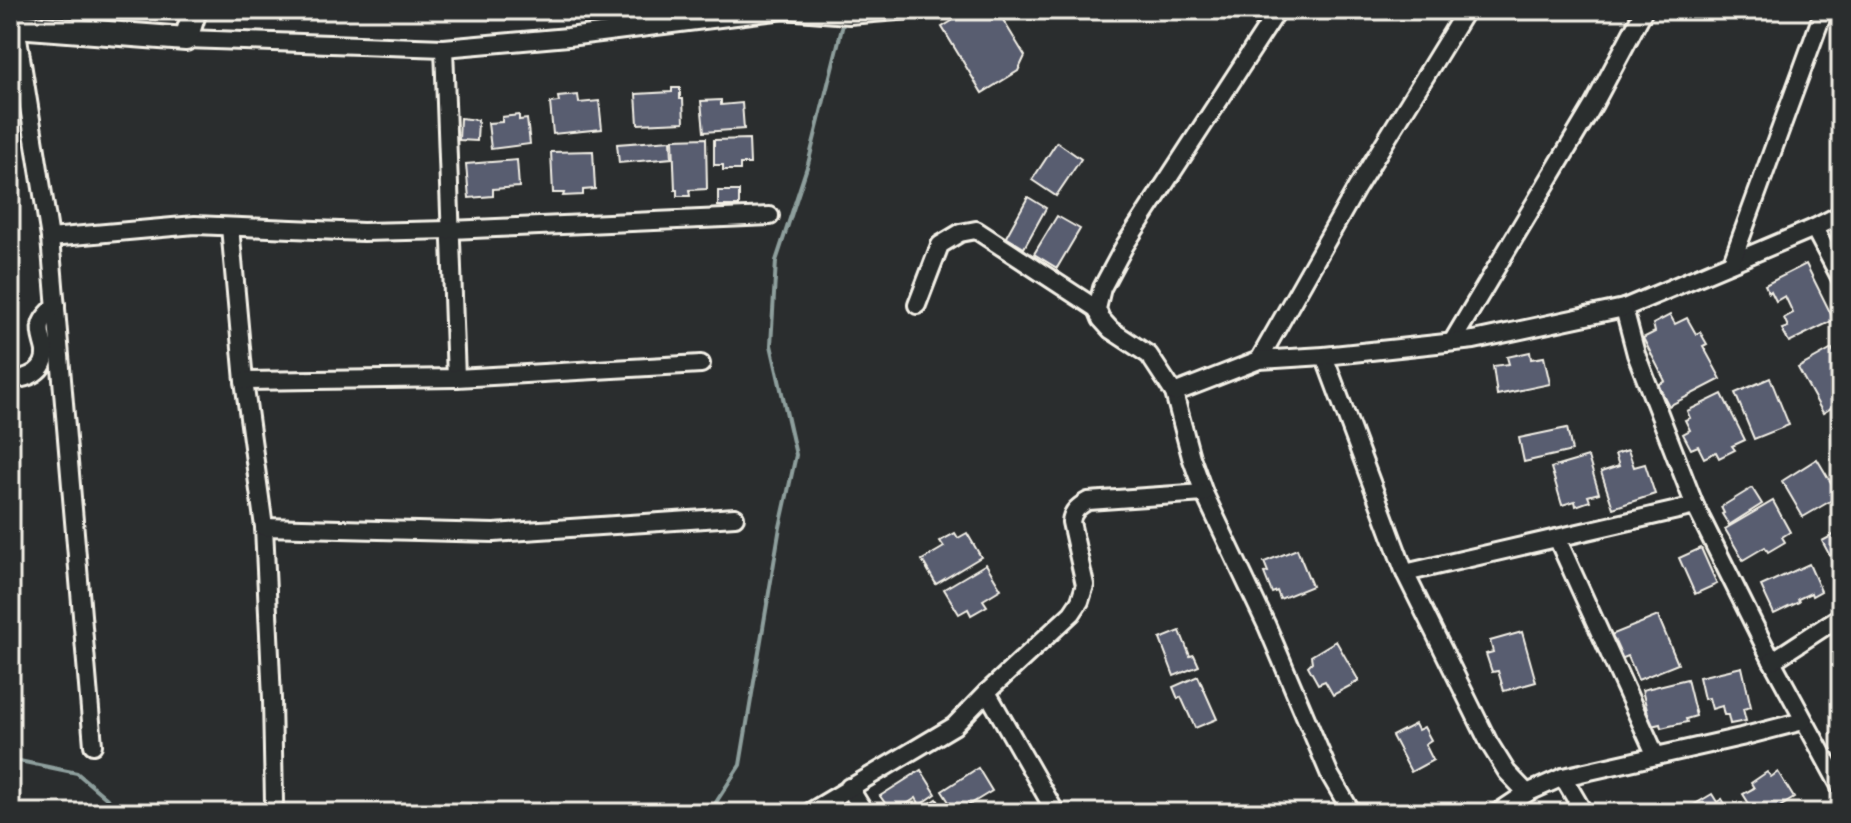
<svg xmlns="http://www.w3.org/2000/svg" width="1851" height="823" viewBox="0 0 1851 823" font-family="Itim,sans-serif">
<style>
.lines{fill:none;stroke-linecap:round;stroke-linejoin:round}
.stream{stroke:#8e9f9d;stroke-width:4}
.building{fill:#595d6f;stroke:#f4f1e8;stroke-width:2}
.street-casing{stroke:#f4f1e8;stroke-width:22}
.secondary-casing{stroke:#f4f1e8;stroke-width:28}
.street{stroke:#2a2d2e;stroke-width:16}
.secondary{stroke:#2a2d2e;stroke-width:22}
</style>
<rect width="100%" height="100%" fill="#2a2d2e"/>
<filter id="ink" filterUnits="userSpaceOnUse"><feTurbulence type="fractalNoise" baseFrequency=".0125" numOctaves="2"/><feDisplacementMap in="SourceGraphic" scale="16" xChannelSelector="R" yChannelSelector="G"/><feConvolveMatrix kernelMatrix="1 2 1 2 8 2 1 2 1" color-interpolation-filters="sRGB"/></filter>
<g filter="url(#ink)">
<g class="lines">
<g class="stream">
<polyline points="10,759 77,773 119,809 132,813"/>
<polyline points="707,813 713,807 740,765 780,527 796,455 771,345 776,261 808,164 844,20"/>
</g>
</g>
<g class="building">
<polygon points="970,10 997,10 1025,56 1018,71 982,93 942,27"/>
<polygon points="672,88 680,88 680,99 683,99 684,122 638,124 636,94 672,92"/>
<polygon points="578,95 579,103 599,101 602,129 553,134 550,103 559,102 558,97"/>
<polygon points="721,100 721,105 742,103 744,129 704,132 701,101"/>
<polygon points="519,115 519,120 527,119 530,144 491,149 488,123 502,122 502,117"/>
<polygon points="460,118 478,120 477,141 459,140"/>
<polygon points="706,138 707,189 689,190 690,196 677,196 677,190 675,190 673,139"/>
<polygon points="749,139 750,164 740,164 740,170 723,170 723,165 714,165 714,140"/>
<polygon points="671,140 672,158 619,163 617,144"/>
<polygon points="1057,142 1081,159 1056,196 1032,180"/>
<polygon points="593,151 595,189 583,190 583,195 563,196 564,193 553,193 551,152"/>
<polygon points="517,160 519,187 493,189 493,196 469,198 466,164"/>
<rect x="718" y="191" width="21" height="15"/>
<polygon points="1028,197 1046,208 1024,248 1006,237"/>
<polygon points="1057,216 1080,229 1057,268 1034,254"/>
<polygon points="1806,264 1834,320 1789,342 1782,329 1788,327 1784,318 1793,313 1785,296 1776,301 1771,291 1769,293 1765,285"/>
<polygon points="1670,315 1675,324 1687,318 1696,334 1700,332 1707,344 1703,346 1721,379 1669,406 1658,385 1665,381 1643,338 1655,332 1653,324"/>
<polygon points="1832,349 1841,365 1841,402 1823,413 1798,368"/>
<polygon points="1530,352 1531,359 1544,357 1550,384 1497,395 1493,366 1509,364 1507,357"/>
<polygon points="1770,378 1789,425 1754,439 1735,393"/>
<polygon points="1722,394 1745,440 1732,446 1735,450 1719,458 1716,452 1704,458 1698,446 1691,449 1683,434 1690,430 1685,420 1690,418 1687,411"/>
<polygon points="1567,428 1572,451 1524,462 1519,438"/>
<polygon points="1628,450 1634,467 1645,464 1655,494 1613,508 1601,472 1619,466 1615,454"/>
<polygon points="1588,457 1599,493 1588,496 1590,501 1576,506 1575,501 1562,505 1551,468"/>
<polygon points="1817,459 1839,496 1803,517 1782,481"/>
<polygon points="1752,488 1762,504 1729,525 1722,514 1724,513 1721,507"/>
<polygon points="1773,501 1790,532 1782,537 1785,542 1768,552 1765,547 1743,560 1725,529"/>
<polygon points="1841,531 1841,567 1837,569 1822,541"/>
<polygon points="955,533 958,538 967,533 981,557 936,584 922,560 944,547 940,541"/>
<polygon points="1701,548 1717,584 1695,594 1679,558"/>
<polygon points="1297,549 1312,586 1280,599 1277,591 1272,593 1264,573 1268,572 1264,562"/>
<polygon points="986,564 1001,589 983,600 987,606 971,615 968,609 959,614 944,589"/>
<polygon points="1809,564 1821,591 1812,596 1811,593 1798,599 1799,602 1774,614 1761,586"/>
<polygon points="1658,616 1678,664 1638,680 1628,656 1621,659 1611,635"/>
<polygon points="1180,631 1190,656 1194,655 1199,666 1174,676 1160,639"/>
<polygon points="1522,632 1536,682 1504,691 1498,671 1492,672 1486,654 1493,652 1490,641"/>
<polygon points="1336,641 1359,681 1333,695 1325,681 1318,684 1308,666 1312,662 1311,656"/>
<polygon points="1742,667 1751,707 1743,709 1746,721 1730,724 1728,715 1724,715 1722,706 1712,709 1709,698 1704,699 1699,677"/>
<polygon points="1198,676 1217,719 1195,728 1181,697 1178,699 1173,687"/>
<polygon points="1687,679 1696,716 1686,719 1687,722 1661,728 1660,724 1651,726 1642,690"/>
<polygon points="1415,724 1418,730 1424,727 1431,740 1425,744 1433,760 1411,772 1392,736"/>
<polygon points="978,768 992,791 956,813 942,791"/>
<polygon points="921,770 936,794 920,805 916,798 907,804 911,809 905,813 892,813 880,796"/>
<polygon points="1767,772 1771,777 1778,772 1794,798 1770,813 1755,813 1743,794 1754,788 1751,783"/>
<polygon points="1712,794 1717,802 1722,799 1730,813 1688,813 1687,809"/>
<polygon points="937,799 945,813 915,813"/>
</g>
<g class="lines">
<defs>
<g id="street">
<polyline points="1278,10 1125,245 1102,288 1097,309 1101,319 1111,330 1149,355 1174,393 1191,457 1204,493 1267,626 1330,775 1352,813"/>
<polyline points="16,26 50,238 93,745"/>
<polyline points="186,39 444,48 568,37 784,10 849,15 910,10"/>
<polyline points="444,48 456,378"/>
<polyline points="1841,214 1814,228 1624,308 1636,354 1695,506 1772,661 1841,788"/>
<polyline points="230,227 244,381 264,527 272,699 274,802"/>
<polyline points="1814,228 1841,279"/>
<polyline points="50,238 195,225 363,232 450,230 770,216"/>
<polyline points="1732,262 1824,10"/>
<polyline points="917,305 940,245 960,233 976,230 1097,309"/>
<polyline points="1452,342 1594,104 1644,10"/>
<polyline points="1324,356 1405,573 1489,743 1507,772 1527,793"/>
<polyline points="1259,360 1356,189 1466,10"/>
<path d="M10 380C27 379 47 372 45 351 44 343 39 334 41 326 42 318 51 311 56 305"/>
<polyline points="244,381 456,378 701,364"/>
<polyline points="1174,393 1259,360 1324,356 1474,340 1624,308"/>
<polyline points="264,527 494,533 735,517"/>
<polyline points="1557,538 1656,756"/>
<polyline points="1405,573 1695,506"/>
<polyline points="1772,661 1841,616"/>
<polyline points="987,692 1056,813"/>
<polyline points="1563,777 1584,813"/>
<polyline points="849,787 865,813"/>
<path d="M808 813 954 726 987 692 1072 613 1080 601 1085 585 1071 522C1072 511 1079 506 1088 501L1204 493"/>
<polyline points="1497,813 1527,793 1563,777 1741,737 1803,721"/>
</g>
<polyline id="secondary" points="10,27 16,26 186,39 195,10"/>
</defs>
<use href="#street" class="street-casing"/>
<use href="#secondary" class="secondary-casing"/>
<use href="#street" class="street"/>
<use href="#secondary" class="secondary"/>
</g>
</g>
<rect width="1851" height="823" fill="none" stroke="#2a2d2e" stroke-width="40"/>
<rect x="20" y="20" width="1811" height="783" fill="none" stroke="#f4f1e8" stroke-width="3" filter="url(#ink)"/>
</svg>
